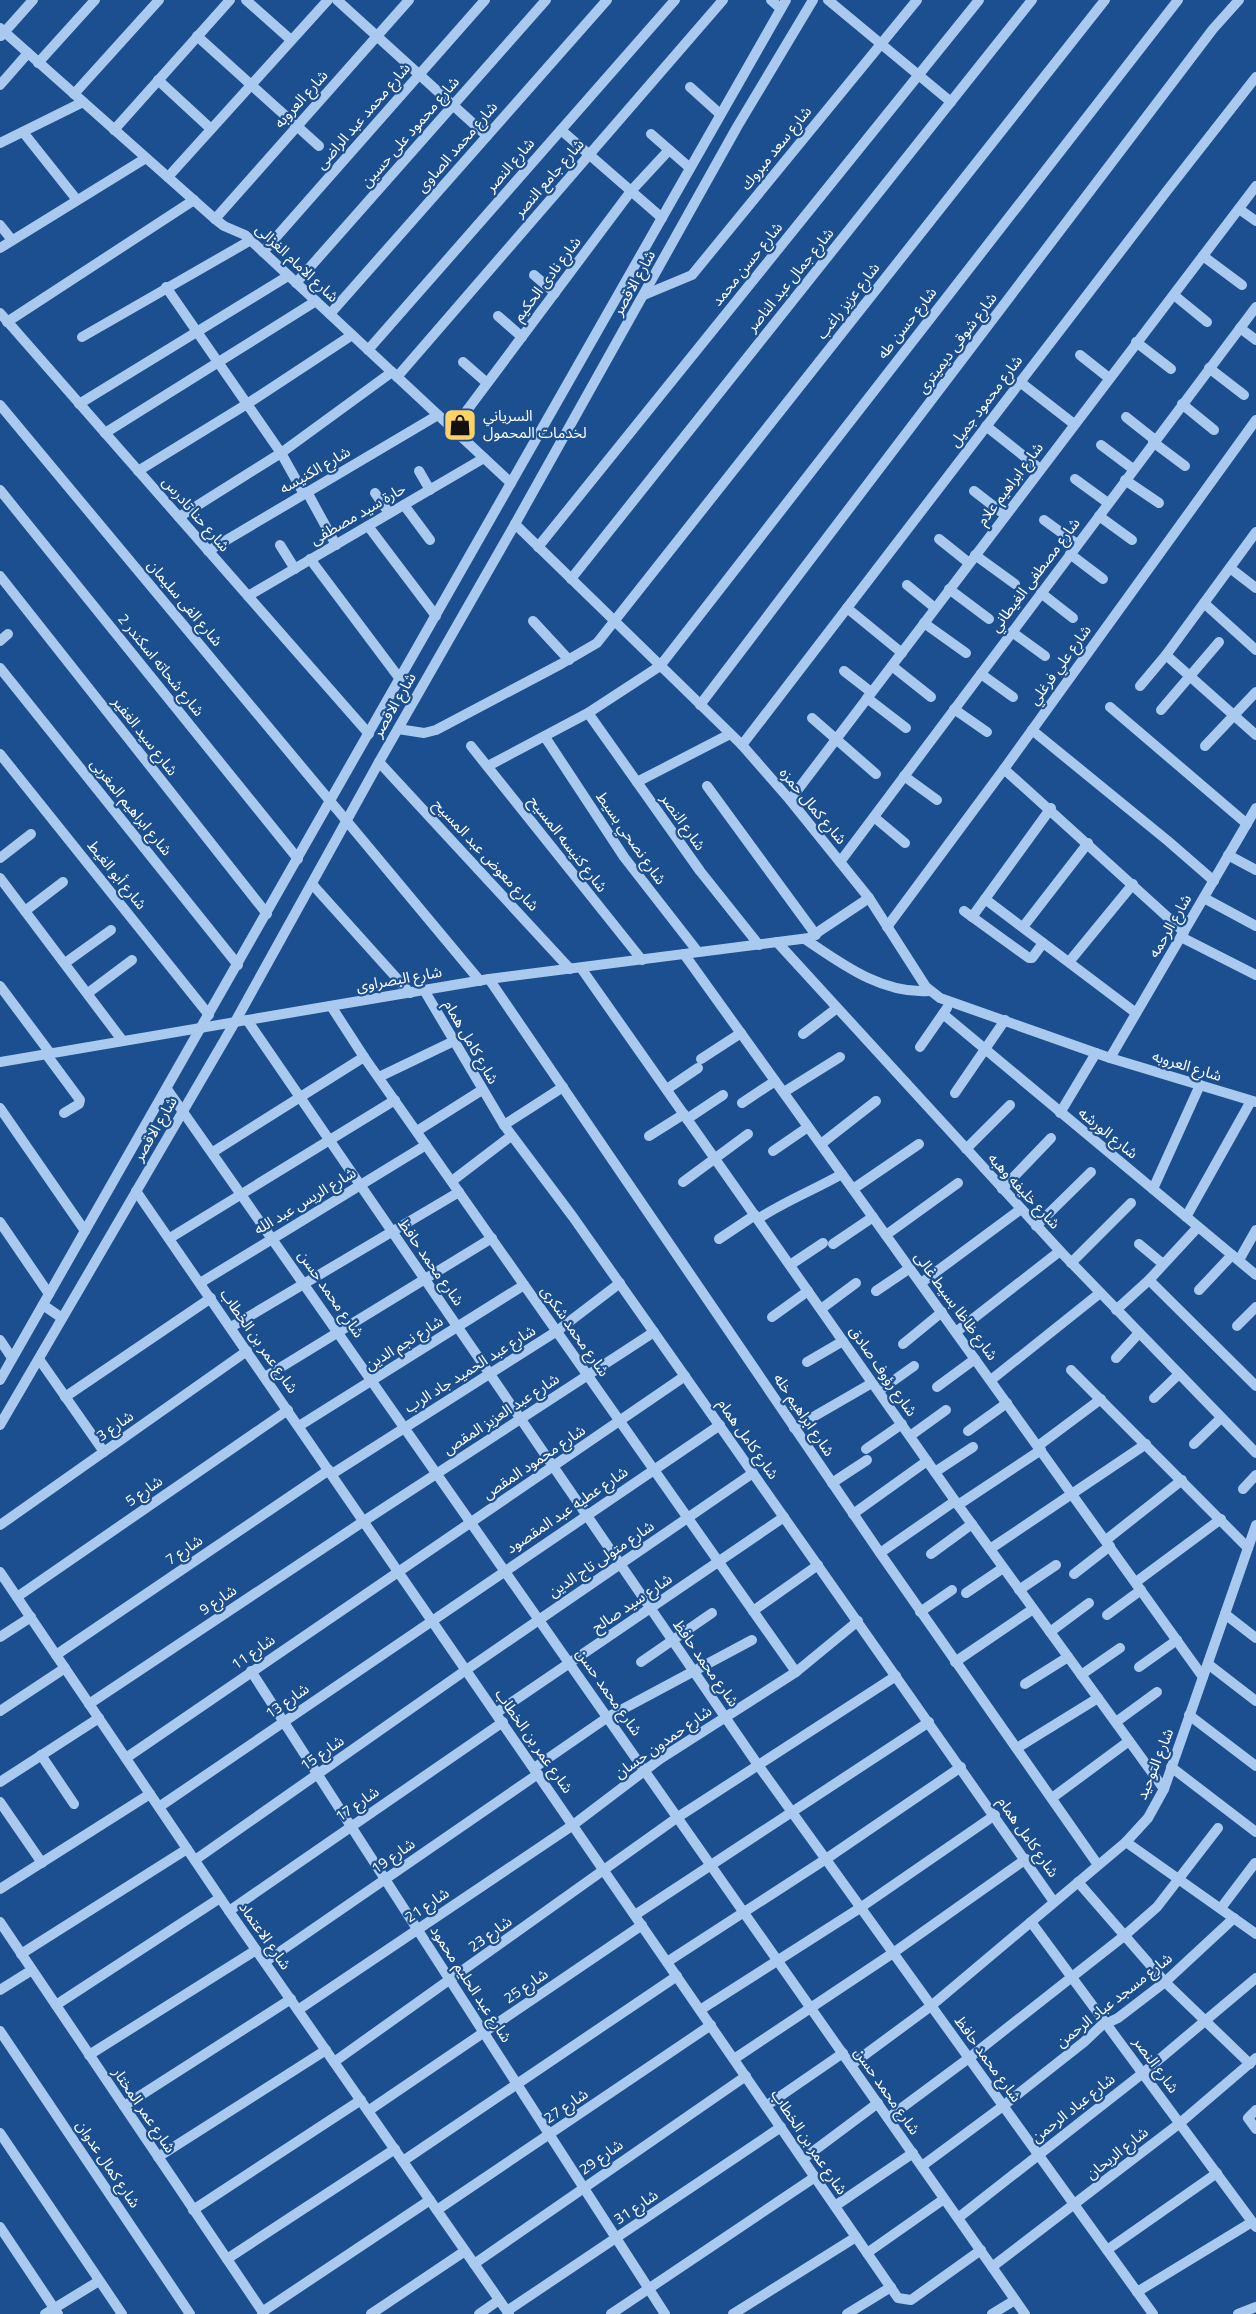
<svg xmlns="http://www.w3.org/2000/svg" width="1256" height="2314" viewBox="0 0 1256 2314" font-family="'Titillium Web','Noto Sans Arabic',sans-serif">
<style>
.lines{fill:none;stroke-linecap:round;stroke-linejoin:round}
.minor{stroke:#a9c9ee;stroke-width:10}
.labels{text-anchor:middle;stroke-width:4.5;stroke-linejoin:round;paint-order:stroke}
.street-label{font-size:15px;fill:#fff;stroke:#1b4f8f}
.poi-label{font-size:15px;fill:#fff;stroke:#1b4f8f;text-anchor:start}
</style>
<rect width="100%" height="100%" fill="#1b4f8f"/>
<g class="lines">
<g class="minor">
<polyline points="246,0 291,40"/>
<polyline points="337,0 487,136"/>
<polyline points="771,0 780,8"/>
<polyline points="828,0 951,102"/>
<polyline points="0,28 215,219 224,226 245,235 511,483"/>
<polyline points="1,36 33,0"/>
<polyline points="197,36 319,146"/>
<polyline points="38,63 95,0"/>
<polyline points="158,80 211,129"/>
<polyline points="0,85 28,53"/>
<polyline points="690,87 720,114"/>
<polyline points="74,94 159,0"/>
<polyline points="114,130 230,0"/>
<polyline points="561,130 662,218"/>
<polyline points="23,132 77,200"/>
<polyline points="651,134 690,168"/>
<polyline points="0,143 83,102"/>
<polyline points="168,177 328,0"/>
<polyline points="1239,209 1256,221"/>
<polyline points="215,219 409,0"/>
<polyline points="0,225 12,240"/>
<polyline points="0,248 146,158"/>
<polyline points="263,252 485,0"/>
<polyline points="1203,256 1242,285"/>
<polyline points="534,275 555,293"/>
<polyline points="296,283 546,0"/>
<polyline points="166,287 281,453 304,494"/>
<polyline points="644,295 692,275 917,0"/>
<polyline points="1174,295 1207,322"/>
<polyline points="0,313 369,734"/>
<polyline points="330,314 607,0"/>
<polyline points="498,316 522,337"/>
<polyline points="7,322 194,200"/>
<polyline points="1240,328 1256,340"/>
<polyline points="82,337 251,240"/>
<polyline points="1136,342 1171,369"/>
<polyline points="368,350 675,0"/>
<polyline points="1080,355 1109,378"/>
<polyline points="463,362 487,383"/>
<polyline points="1209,368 1244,395"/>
<polyline points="397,377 723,0"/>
<polyline points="1020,382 1074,424"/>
<polyline points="79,404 288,276"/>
<polyline points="1182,404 1214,430"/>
<polyline points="0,405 480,981"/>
<polyline points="1126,417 1155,440"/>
<polyline points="986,426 1040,469"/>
<polyline points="453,429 631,191 669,150"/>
<polyline points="105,433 316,301"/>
<polyline points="1153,442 1185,466"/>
<polyline points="1101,445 1133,469"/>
<polyline points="138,471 247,404 352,335"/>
<polyline points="419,471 430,490"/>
<polyline points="1075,479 1108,503"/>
<polyline points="1125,480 1159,503"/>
<polyline points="0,490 298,859"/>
<polyline points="974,491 1005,515"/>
<polyline points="307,492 336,545"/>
<polyline points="375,493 389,513"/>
<polyline points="404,505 430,540"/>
<polyline points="1099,516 1132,540"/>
<polyline points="179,517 281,453 392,372"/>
<polyline points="1044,520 1077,544"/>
<polyline points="515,524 742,745 790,800 869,898 926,987 940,998 1110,1058 1256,1102"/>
<polyline points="368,526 436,616"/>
<polyline points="939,539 969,563"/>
<polyline points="280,545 295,569"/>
<polyline points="538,547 979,0"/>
<polyline points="208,551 438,415"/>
<polyline points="1070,554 1103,579"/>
<polyline points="975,555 1015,584"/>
<polyline points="310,559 400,679"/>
<polyline points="1230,568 1256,588"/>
<polyline points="0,576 267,914"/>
<polyline points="571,579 1032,0"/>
<polyline points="907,585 935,608"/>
<polyline points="949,589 989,619"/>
<polyline points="1041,593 1073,618"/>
<polyline points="248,596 484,458"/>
<polyline points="1204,603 1256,650"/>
<polyline points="847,608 902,653"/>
<polyline points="533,621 569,660"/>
<polyline points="924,623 966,653"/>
<polyline points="1012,632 1045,656"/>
<polyline points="0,641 8,634"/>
<polyline points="1166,655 1256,735"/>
<polyline points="892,666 931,697"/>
<polyline points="0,668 238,965"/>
<polyline points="844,671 871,692"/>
<polyline points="981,674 1013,697"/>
<polyline points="1140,686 1166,655 1256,532"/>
<polyline points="867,698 906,728"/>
<polyline points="700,705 1213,29 1239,0"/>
<polyline points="1110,707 1247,824"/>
<polyline points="954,709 987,732"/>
<polyline points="1161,710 1219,642"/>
<polyline points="588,713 700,871 759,945"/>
<polyline points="812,718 876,774"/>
<polyline points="398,729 424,733 436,730 561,664 597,643 1105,0"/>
<polyline points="1032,730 1168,841 1214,881"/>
<polyline points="545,737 624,857 698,952"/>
<polyline points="742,745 1166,192 1256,77"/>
<polyline points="471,746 642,960"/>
<polyline points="1205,746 1256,692"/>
<polyline points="0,754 209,1015"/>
<polyline points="379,762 570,969"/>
<polyline points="488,766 588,713 660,666 1178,0"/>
<polyline points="1004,769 1184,932"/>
<polyline points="904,776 937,800"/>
<polyline points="637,782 730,734"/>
<polyline points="707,786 816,935"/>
<polyline points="790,800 1256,186"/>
<polyline points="874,817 905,843"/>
<polyline points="1228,855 1256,870"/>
<polyline points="0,858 31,834"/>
<polyline points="840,862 1256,307"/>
<polyline points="0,878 122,1040"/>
<polyline points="312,884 410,993"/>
<polyline points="1204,898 1256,926"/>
<polyline points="985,899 1136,1013"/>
<polyline points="25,911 63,882"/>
<polyline points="964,911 1029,958 1032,958 1043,943"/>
<polyline points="972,917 1051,808"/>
<polyline points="887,927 1004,769 1256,420"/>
<polyline points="1023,927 1088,843"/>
<polyline points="1181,937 1256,975"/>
<path d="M805 939C842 964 882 994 929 991"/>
<polyline points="777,942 1060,1251 1256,1453"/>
<polyline points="684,954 1203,1677"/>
<polyline points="1069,962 1133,884"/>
<polyline points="65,963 111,930"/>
<polyline points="581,968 958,1505 1164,1789"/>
<polyline points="489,979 880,1553 1098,1865"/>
<polyline points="0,986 50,1053"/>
<polyline points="424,990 504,1125 573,1217 1054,1902"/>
<polyline points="88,993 132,960"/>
<polyline points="331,1006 364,1057 796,1672"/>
<polyline points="943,1014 1256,1275"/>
<polyline points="247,1020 758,1765 1153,2314"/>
<polyline points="803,1034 837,1008"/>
<polyline points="920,1047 947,1008"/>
<polyline points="46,1054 80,1100 79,1104 64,1113"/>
<polyline points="1110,1058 1256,808"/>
<polyline points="701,1059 741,1033"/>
<polyline points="0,1062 489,979 809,938 869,898"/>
<polyline points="379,1077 454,1041"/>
<polyline points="167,1089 1025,2314"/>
<polyline points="667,1089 698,1068"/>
<polyline points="784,1092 840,1057"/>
<polyline points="955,1093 1005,1020"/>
<polyline points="742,1103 775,1081"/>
<polyline points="0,1108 85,1231"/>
<polyline points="1060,1113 1096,1053"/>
<polyline points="687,1119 723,1095"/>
<polyline points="504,1125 563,1087"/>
<polyline points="417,1131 482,1090"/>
<polyline points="649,1136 684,1114"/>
<polyline points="821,1144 876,1101"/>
<polyline points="966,1149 1010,1105"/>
<polyline points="773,1151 808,1127"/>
<polyline points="213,1152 364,1057"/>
<polyline points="452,1181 511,1136"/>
<polyline points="683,1182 748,1134"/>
<polyline points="853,1189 919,1144"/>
<polyline points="1002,1189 1051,1138"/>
<polyline points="1153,1189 1200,1085"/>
<polyline points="136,1191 898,2298 911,2300 981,2250"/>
<polyline points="1186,1217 1251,1101"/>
<path d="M758 1219C785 1201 814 1190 842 1174"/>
<polyline points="0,1222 49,1294"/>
<polyline points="1036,1226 1091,1172"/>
<polyline points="886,1235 958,1183"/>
<polyline points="170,1238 395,1100"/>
<polyline points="719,1239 755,1215"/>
<polyline points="833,1244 873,1217"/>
<polyline points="1139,1244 1163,1264"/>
<polyline points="1239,1260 1256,1230"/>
<polyline points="1071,1263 1131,1203"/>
<polyline points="790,1265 823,1243"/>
<polyline points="1149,1280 1256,1386"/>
<polyline points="200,1283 426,1145"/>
<polyline points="921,1283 1021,1209"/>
<polyline points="1199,1290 1232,1255"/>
<polyline points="876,1291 910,1268"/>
<polyline points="43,1305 62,1318"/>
<polyline points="821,1309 856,1283"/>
<polyline points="1116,1310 1149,1280 1198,1227"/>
<polyline points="772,1317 808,1291"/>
<polyline points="1237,1326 1256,1307"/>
<polyline points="231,1327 459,1192"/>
<polyline points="956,1332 1060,1251"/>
<polyline points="0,1340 12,1358"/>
<polyline points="903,1344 942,1312"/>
<polyline points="1116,1358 1139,1333"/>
<polyline points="39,1359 104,1452"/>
<polyline points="807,1362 843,1341"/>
<polyline points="1071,1370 1248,1548"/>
<polyline points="265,1377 492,1238"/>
<polyline points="0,1380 786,0"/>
<polyline points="991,1380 1100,1293"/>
<polyline points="937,1387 975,1359"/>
<polyline points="879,1391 914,1366"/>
<polyline points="65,1397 211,1298"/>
<polyline points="1154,1398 1179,1374"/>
<polyline points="0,1425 235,1022 379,762 515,524 737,127 813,0"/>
<polyline points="299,1426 524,1285"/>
<polyline points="794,1428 872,1383"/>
<polyline points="968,1431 1007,1403"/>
<polyline points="910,1436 946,1410"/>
<polyline points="1194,1444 1221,1418"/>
<polyline points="1038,1446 1101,1399"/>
<polyline points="866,1449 902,1424"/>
<polyline points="935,1472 973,1447"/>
<polyline points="332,1474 557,1331 620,1283"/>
<polyline points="832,1483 867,1460"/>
<polyline points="1243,1489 1256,1475"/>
<polyline points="958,1505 1041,1450"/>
<polyline points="853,1514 927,1461"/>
<polyline points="0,1525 247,1351"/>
<polyline points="1106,1540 1182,1480"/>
<polyline points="990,1549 1146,1444"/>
<polyline points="880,1553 955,1501"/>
<polyline points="931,1554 972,1524"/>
<polyline points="0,1572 229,1911 509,2314"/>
<polyline points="1074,1574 1110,1546"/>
<polyline points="1136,1582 1221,1519"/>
<polyline points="1019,1590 1056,1565"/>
<polyline points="966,1593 1003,1568"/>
<polyline points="17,1597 288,1410"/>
<polyline points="753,1611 818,1565"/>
<polyline points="920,1612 952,1590"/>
<polyline points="1225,1614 1256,1638"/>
<polyline points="1107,1615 1141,1590"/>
<polyline points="1050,1632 1089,1603"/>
<polyline points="0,1637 31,1617"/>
<polyline points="56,1655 329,1470"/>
<polyline points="641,1662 712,1613"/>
<polyline points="955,1662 1033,1609"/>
<polyline points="1208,1664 1256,1701"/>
<polyline points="1139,1667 1177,1640"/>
<polyline points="251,1671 665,2314"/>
<polyline points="1081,1675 1120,1648"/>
<polyline points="1025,1684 1068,1657"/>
<polyline points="89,1704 364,1521 654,1332"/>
<polyline points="0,1711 65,1668"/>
<polyline points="496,1713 784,1517"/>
<polyline points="1189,1715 1256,1766"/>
<polyline points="1116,1722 1157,1692"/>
<polyline points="1017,1748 1098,1698"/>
<polyline points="41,1755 74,1804"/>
<polyline points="126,1758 685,1376"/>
<polyline points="1171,1767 1256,1832"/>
<polyline points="534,1768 608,1717 752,1640"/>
<polyline points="0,1782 99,1718"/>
<polyline points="1052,1798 1129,1741"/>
<polyline points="0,1802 42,1863"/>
<polyline points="159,1807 720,1425"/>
<polyline points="1126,1842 1256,1934"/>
<polyline points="195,1860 466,1670 753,1473"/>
<polyline points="1078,1882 1165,1982 1250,2064"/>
<polyline points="0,1889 150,1794"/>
<polyline points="1221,1908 1255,1863"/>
<polyline points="229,1911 503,1722"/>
<polyline points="635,1915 929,1722"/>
<polyline points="0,1922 264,2314"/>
<polyline points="1031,1922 1256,2227"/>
<polyline points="21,1954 187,1849"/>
<polyline points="265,1962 538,1774"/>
<polyline points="667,1962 826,1859 961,1767"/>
<polyline points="0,1990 32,1970"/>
<polyline points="56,2005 220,1898"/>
<polyline points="298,2010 573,1825 660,1759 796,1672 858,1621"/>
<polyline points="700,2010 860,1908 995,1815"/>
<polyline points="0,2031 190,2314"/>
<polyline points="89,2055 256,1950"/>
<polyline points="734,2059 893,1953 1026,1859"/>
<polyline points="334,2062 678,1817 896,1676"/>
<polyline points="851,2065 931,2006 1126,1842 1148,1818 1164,1789 1256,1525"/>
<polyline points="124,2106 291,1999"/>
<polyline points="766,2106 843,2053"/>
<polyline points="1256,2110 1248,2118 1256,2129"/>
<polyline points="368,2111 642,1925"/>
<polyline points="888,2118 969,2058 1124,1936 1157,1907 1218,1828"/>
<polyline points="0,2133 122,2314"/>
<polyline points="158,2157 326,2050"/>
<polyline points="803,2159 878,2103"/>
<polyline points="403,2161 677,1976"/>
<polyline points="922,2166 1003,2106 1084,2042 1101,2026 1118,2018 1165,1982 1234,1918"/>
<polyline points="835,2206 913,2153"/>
<polyline points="193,2210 361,2100"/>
<polyline points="437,2210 711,2025"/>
<polyline points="958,2218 1143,2073 1256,1978"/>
<polyline points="0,2227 58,2314"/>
<polyline points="1107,2250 1217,2173"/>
<polyline points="867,2253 944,2199"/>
<polyline points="227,2259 395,2149"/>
<polyline points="474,2264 746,2076"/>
<polyline points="992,2267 1180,2123 1256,2058"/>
<polyline points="1137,2292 1252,2222"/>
<polyline points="507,2311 781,2127"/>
<polyline points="262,2312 430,2200"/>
<polyline points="45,2314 99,2281"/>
<polyline points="371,2314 465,2251"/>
<polyline points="479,2314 499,2300"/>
<polyline points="611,2314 815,2177"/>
<polyline points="733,2314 856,2237"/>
<polyline points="847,2314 891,2287"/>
<polyline points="992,2314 1015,2300"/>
<polyline points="1238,2314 1256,2307"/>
</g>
</g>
<defs>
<symbol id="shop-square" viewBox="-11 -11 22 22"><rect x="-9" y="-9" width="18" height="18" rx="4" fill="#ffd166" stroke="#1b4f8f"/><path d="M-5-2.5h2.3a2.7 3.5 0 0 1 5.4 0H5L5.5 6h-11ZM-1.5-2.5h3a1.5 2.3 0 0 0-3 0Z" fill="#111"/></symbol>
</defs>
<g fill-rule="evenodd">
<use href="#shop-square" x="441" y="406" width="38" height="38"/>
</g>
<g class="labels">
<g class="street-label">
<text transform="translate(301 99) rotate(-48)" y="5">شارع العروبه</text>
<text transform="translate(363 116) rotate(-49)" y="5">شارع محمد عبد الراضى</text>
<text transform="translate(410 132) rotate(-49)" y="5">شارع محمود على حسين</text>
<text transform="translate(457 147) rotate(-49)" y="5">شارع محمد الصاوى</text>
<text transform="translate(776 148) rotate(-51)" y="5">شارع سعد مبروك</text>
<text transform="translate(510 165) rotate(-49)" y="5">شارع النصر</text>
<text transform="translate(549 178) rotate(-49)" y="5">شارع جامع النصر</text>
<text transform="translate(297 263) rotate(43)" y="5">شارع الامام الغزالى</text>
<text transform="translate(747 264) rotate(-51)" y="5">شارع حسن محمد</text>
<text transform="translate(547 279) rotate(-53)" y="5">شارع نادى الحكيم</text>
<text transform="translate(790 280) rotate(-51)" y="5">شارع جمال عبد الناصر</text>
<text transform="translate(634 283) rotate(-61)" y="5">شارع الاقصر</text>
<text transform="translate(848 301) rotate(-52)" y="5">شارع عزيز راغب</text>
<text transform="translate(907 323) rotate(-52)" y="5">شارع حسن طه</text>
<text transform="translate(957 343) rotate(-53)" y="5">شارع شوقى ديميترى</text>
<text transform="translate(986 401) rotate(-53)" y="5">شارع محمود جميل</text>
<text transform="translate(315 470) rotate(-30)" y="5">شارع الكنيسه</text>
<text transform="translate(1010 484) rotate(-53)" y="5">شارع ابراهيم علام</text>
<text transform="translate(196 514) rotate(49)" y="5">شارع حنا تادرس</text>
<text transform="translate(358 514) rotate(-30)" y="5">حارة سيد مصطفى</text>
<text transform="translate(1035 575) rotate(-53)" y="5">شارع مصطفى الغيطاني</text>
<text transform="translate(185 603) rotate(50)" y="5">شارع الفى سليمان</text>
<text transform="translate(161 665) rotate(51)" y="5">شارع شحاته اسكندر 2</text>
<text transform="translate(1060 665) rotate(-54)" y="5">شارع علي فرغلي</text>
<text transform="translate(394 705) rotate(-60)" y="5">شارع الاقصر</text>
<text transform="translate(145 736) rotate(52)" y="5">شارع سيد الغفير</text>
<text transform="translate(813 806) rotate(50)" y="5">شارع كمال حمزه</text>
<text transform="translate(131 807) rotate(51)" y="5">شارع ابراهيم المغربى</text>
<text transform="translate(683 822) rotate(55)" y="5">شارع النصر</text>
<text transform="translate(631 838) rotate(55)" y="5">شارع نصحي بسيط</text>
<text transform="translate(568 844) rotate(52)" y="5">شارع كنيسه المسيح</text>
<text transform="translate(486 855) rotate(47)" y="5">شارع معوض عبد المسيح</text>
<text transform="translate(117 875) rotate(51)" y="5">شارع أبو الغيط</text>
<text transform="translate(1170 926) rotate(-60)" y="5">شارع الرحمه</text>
<text transform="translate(399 979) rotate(-10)" y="5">شارع البصراوى</text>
<text transform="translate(471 1042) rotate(60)" y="5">شارع كامل همام</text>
<text transform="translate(1187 1066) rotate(17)" y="5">شارع العروبه</text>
<text transform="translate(155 1129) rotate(-60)" y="5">شارع الاقصر</text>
<text transform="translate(1108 1133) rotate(39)" y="5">شارع الورشه</text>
<text transform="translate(1024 1191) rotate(47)" y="5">شارع خليفه وهبه</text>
<text transform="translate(305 1201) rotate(-31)" y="5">شارع الريس عبد الله</text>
<text transform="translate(431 1262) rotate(55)" y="5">شارع محمد حافظ</text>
<text transform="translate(331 1294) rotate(55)" y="5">شارع محمد حسن</text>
<text transform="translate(956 1306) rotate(54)" y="5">شارع ظاظا بسيط غالى</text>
<text transform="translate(575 1331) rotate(55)" y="5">شارع محمد شكرى</text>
<text transform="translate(259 1341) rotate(55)" y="5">شارع عمر بن الخطاب</text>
<text transform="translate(404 1343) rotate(-32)" y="5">شارع نجم الدين</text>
<text transform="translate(470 1369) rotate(-32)" y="5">شارع عبد الحميد جاد الرب</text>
<text transform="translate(883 1371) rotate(55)" y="5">شارع رؤوف صادق</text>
<text transform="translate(501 1414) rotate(-33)" y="5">شارع عبد العزيز المقص</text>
<text transform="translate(804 1415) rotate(56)" y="5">شارع ابراهيم خله</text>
<text transform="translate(115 1426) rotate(-35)" y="5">شارع 3</text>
<text transform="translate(748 1439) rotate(55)" y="5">شارع كامل همام</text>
<text transform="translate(534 1462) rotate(-34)" y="5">شارع محمود المقص</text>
<text transform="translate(144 1491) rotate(-35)" y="5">شارع 5</text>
<text transform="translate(567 1510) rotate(-34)" y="5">شارع عطيه عبد المقصود</text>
<text transform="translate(184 1550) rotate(-34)" y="5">شارع 7</text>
<text transform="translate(601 1559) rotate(-34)" y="5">شارع متولى تاج الدين</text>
<text transform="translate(218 1600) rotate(-34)" y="5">شارع 9</text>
<text transform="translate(632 1603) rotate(-34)" y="5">شارع سيد صالح</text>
<text transform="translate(253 1652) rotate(-35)" y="5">شارع 11</text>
<text transform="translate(706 1663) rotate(55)" y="5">شارع محمد حافظ</text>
<text transform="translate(609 1692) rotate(55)" y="5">شارع محمد حسن</text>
<text transform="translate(287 1701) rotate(-35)" y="5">شارع 13</text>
<text transform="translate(534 1741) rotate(55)" y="5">شارع عمر بن الخطاب</text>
<text transform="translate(663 1742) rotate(-35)" y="5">شارع حمدون حسان</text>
<text transform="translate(322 1753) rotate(-35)" y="5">شارع 15</text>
<text transform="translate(1155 1764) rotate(-68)" y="5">شارع التوحيد</text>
<text transform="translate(357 1804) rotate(-35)" y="5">شارع 17</text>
<text transform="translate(1028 1837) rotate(55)" y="5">شارع كامل همام</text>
<text transform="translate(393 1856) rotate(-35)" y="5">شارع 19</text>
<text transform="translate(427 1905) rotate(-34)" y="5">شارع 21</text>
<text transform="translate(490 1934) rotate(-36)" y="5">شارع 23</text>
<text transform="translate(265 1936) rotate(55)" y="5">شارع الاعتماد</text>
<text transform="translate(471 1984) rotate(57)" y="5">شارع عبد الحليم محمود</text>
<text transform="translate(526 1986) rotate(-34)" y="5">شارع 25</text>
<text transform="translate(1114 2000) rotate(-38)" y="5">شارع مسجد عباد الرحمن</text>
<text transform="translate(988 2059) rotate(54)" y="5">شارع محمد حافظ</text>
<text transform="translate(1156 2065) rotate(54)" y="5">شارع النصر</text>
<text transform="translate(887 2091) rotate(55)" y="5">شارع محمد حسن</text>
<text transform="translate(566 2106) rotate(-34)" y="5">شارع 27</text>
<text transform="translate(1073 2108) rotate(-38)" y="5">شارع عباد الرحمن</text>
<text transform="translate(144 2110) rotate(56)" y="5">شارع عمر المختار</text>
<text transform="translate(809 2142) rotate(56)" y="5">شارع عمر بن الخطاب</text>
<text transform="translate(1117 2153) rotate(-38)" y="5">شارع الريحان</text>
<text transform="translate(601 2157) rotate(-35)" y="5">شارع 29</text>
<text transform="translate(108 2164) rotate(56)" y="5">شارع كمال عدوان</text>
<text transform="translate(636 2207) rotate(-34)" y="5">شارع 31</text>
</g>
<g class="poi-label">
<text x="483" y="421">السرياني<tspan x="483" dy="17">لخدمات المحمول</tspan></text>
</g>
</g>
</svg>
